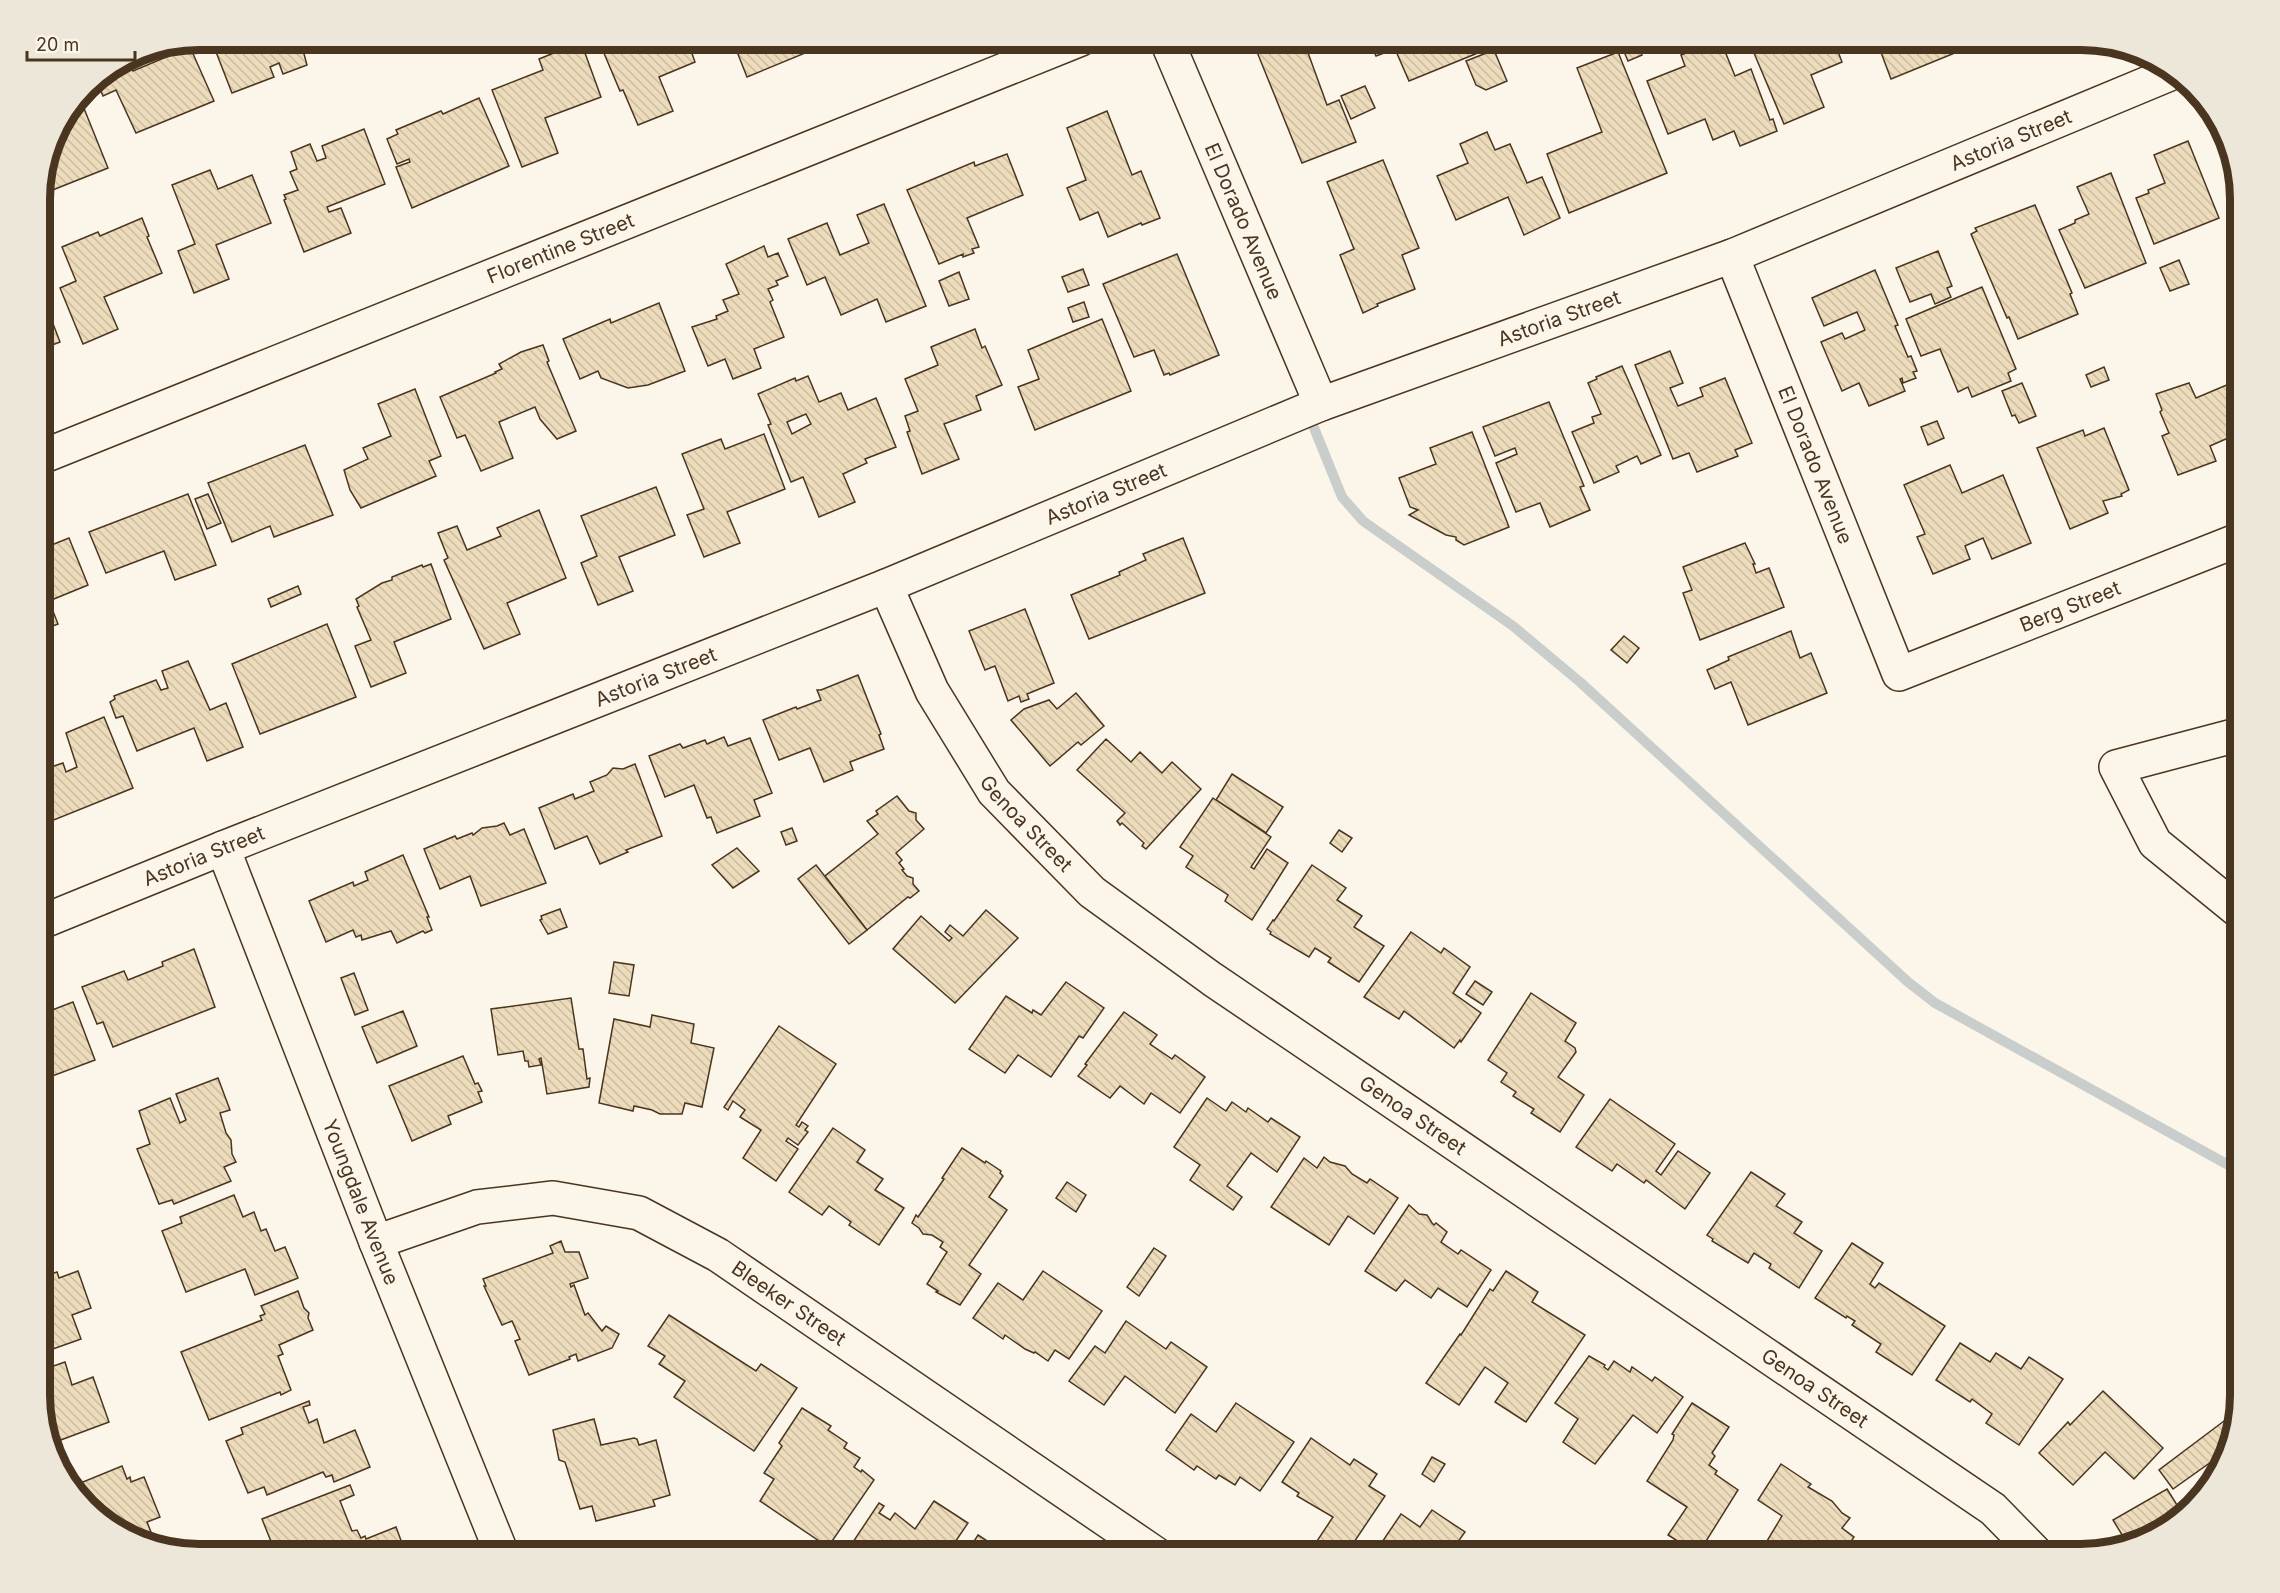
<svg xmlns="http://www.w3.org/2000/svg" width="2280" height="1593" viewBox="0 0 2280 1593" font-family="Inter,sans-serif">
<style>
.lines{fill:none;stroke-linecap:round;stroke-linejoin:round}
.stream{stroke:#c9cecd;stroke-width:10}
.building{fill:url(#building-back-hatch);stroke:#4a3520;stroke-width:1.5;fill-rule:evenodd}
.street-casing{stroke:#4a3520;stroke-width:36}
.street{stroke:#fbf6e9;stroke-width:33}
.labels{text-anchor:middle;stroke-width:4.5;stroke-linejoin:round;paint-order:stroke}
.street-label{font-size:20px;fill:#4a3520;stroke:#fbf6e9}
.rim{fill:none;stroke:#4a3520;stroke-width:8}
</style>
<defs>
<pattern id="building-back-hatch" width="6" height="6" patternUnits="userSpaceOnUse" patternTransform="scale(1.5)"><rect width="6" height="6" fill="#ecdcbc"/><path d="M-1 5l2 2M0 0l6 6M5-1l2 2" fill="none" stroke="#ccbda1"/></pattern>
</defs>
<rect width="100%" height="100%" fill="#fbf6e9"/>
<g class="lines">
<polyline class="stream" points="1308,413 1342,497 1363,521 1513,626 1580,682 1908,982 1935,1003 2241,1172"/>
</g>
<g class="building">
<polygon points="211,39 300,39 307,65 283,74 279,63 270,67 274,77 232,93"/>
<polygon points="598,39 711,39 690,48 695,62 659,77 673,111 638,125 623,90 620,91"/>
<polygon points="732,39 839,39 747,77"/>
<polygon points="1261,39 1303,39 1327,105 1339,100 1356,142 1302,163 1253,42"/>
<polygon points="1369,39 1480,39 1485,50 1409,81 1395,49 1376,56"/>
<polygon points="1720,39 1735,76 1751,69 1770,120 1773,119 1777,131 1740,146 1734,131 1713,140 1705,119 1668,134 1647,81 1685,66 1681,55"/>
<polygon points="1767,39 1860,39 1837,49 1842,62 1811,75 1824,107 1784,124 1751,46"/>
<polygon points="1876,39 1989,39 1891,79"/>
<polygon points="1636,41 1642,55 1628,61 1622,47"/>
<polygon points="581,42 601,97 545,118 558,153 522,167 492,90 543,70 539,59"/>
<polygon points="190,47 214,101 136,133 116,90 103,96 96,79 128,58 133,71"/>
<polygon points="1494,50 1507,81 1486,90 1476,85 1466,61"/>
<polygon points="1618,52 1667,173 1569,213 1547,154 1602,132 1577,68"/>
<polygon points="1365,86 1375,108 1351,119 1341,96"/>
<polygon points="79,96 108,168 45,193 42,188 39,189 51,137"/>
<polygon points="479,98 509,166 412,208 396,167 410,162 409,159 397,164 387,139 398,134 396,130 441,111 443,114"/>
<polygon points="1107,111 1132,175 1141,171 1160,218 1142,225 1141,223 1108,237 1098,212 1080,220 1067,188 1086,180 1067,128"/>
<polygon points="364,129 385,184 327,207 329,212 341,208 351,233 304,252 284,200 286,199 284,195 298,190 290,172 297,169 291,152 310,144 317,161 326,158 322,146"/>
<polygon points="1487,132 1495,150 1510,144 1527,183 1542,177 1560,218 1524,235 1508,197 1456,220 1437,176 1468,163 1460,144"/>
<polygon points="2188,141 2219,218 2154,244 2136,198 2149,193 2148,190 2165,183 2154,155"/>
<polygon points="1007,154 1023,195 967,218 979,247 972,249 974,253 963,257 963,254 939,264 907,190 974,162 975,166"/>
<polygon points="1383,160 1419,248 1402,255 1415,289 1377,304 1378,306 1363,313 1340,255 1354,249 1327,182"/>
<polygon points="210,170 218,189 252,175 271,223 216,245 229,279 194,293 178,251 195,244 172,185"/>
<polygon points="2111,173 2146,263 2085,288 2059,230 2075,223 2075,220 2089,214 2077,187"/>
<polygon points="884,204 926,306 886,322 877,299 841,315 825,277 807,285 788,239 827,223 840,255 869,243 857,215"/>
<polygon points="2035,205 2072,293 2070,294 2078,314 2018,339 2009,317 2007,318 1971,234 1977,231 1975,228"/>
<polygon points="142,218 149,236 147,237 162,273 104,297 118,329 83,344 60,288 76,281 62,247 98,232 100,236"/>
<polygon points="764,246 768,257 778,253 788,276 776,281 778,285 768,289 773,300 770,302 784,337 754,349 761,368 733,379 725,359 708,366 692,327 717,319 716,316 728,311 723,300 739,294 726,264"/>
<polygon points="1938,251 1952,286 1947,288 1951,297 1935,304 1931,294 1910,302 1896,268"/>
<polygon points="1177,254 1219,355 1170,375 1169,373 1164,375 1154,350 1134,357 1103,284"/>
<polygon points="2179,260 2189,284 2170,291 2160,268"/>
<polygon points="1083,269 1089,285 1068,292 1062,277"/>
<polygon points="1875,270 1898,325 1895,326 1908,357 1911,356 1917,371 1913,372 1916,378 1903,383 1902,378 1900,379 1905,391 1869,406 1859,383 1842,391 1821,342 1842,333 1845,339 1865,330 1857,312 1824,326 1812,298"/>
<polygon points="959,272 969,299 949,306 939,281"/>
<polygon points="39,287 60,342 39,350"/>
<polygon points="1982,287 2016,369 2008,373 2011,381 1972,397 1968,387 1958,392 1940,349 1921,356 1906,319"/>
<polygon points="1084,302 1089,317 1073,322 1068,308"/>
<polygon points="659,303 685,371 648,385 628,388 601,378 598,371 580,379 563,339 610,319 611,323"/>
<polygon points="1102,319 1131,391 1035,430 1018,387 1039,379 1028,350"/>
<polygon points="975,329 982,348 985,346 1002,385 976,396 981,410 944,424 959,459 922,474 907,432 910,431 905,416 918,411 905,379 938,365 931,347"/>
<polygon points="543,345 549,361 547,362 576,431 557,439 540,419 535,407 499,422 513,458 481,471 465,435 457,438 440,397 496,373 495,372 502,369 499,364 521,352"/>
<polygon points="1670,351 1683,383 1670,388 1678,406 1703,396 1700,388 1725,378 1752,443 1735,450 1738,456 1697,472 1689,453 1673,459 1635,365"/>
<polygon points="1622,366 1661,455 1641,464 1637,456 1616,466 1619,472 1594,483 1572,432 1594,423 1592,417 1601,414 1588,383 1597,379 1596,377"/>
<polygon points="2104,367 2109,380 2091,387 2086,375"/>
<path d="M808 376 819 402 841 393 848 410 876 398 896 447 865 459 867 463 843 474 855 502 819 517 803 477 791 482 768 425 771 424 758 394 795 378 796 381ZM806 414 811 424 792 434 787 422Z"/>
<polygon points="2241,379 2241,460 2237,461 2228,438 2210,446 2216,461 2178,475 2162,436 2169,433 2160,412 2162,410 2156,394 2189,383 2196,398"/>
<polygon points="2022,383 2036,416 2019,423 2015,415 2012,416 2002,391"/>
<polygon points="415,389 441,456 429,461 436,476 361,508 350,490 344,470 368,459 363,448 391,436 378,404"/>
<polygon points="1549,402 1584,486 1580,487 1590,510 1550,527 1540,503 1516,512 1496,463 1517,454 1515,448 1495,456 1483,427"/>
<polygon points="1937,421 1944,438 1928,445 1921,427"/>
<polygon points="2104,428 2129,490 2121,494 2122,496 2103,501 2108,513 2070,529 2037,448 2083,430 2085,436"/>
<polygon points="1472,432 1509,527 1464,545 1456,540 1456,537 1446,535 1409,515 1418,510 1410,507 1399,478 1436,464 1430,448"/>
<polygon points="764,434 785,489 727,512 740,543 704,557 687,515 704,509 682,454 721,439 725,449"/>
<polygon points="305,445 333,515 274,537 270,526 232,542 208,483"/>
<polygon points="1950,465 1962,493 2003,475 2031,543 1992,559 1983,538 1965,546 1970,559 1933,574 1917,537 1925,534 1904,485"/>
<polygon points="656,487 675,535 619,557 633,591 598,605 581,563 597,556 581,516"/>
<polygon points="188,494 216,565 175,580 164,551 106,573 89,532"/>
<polygon points="208,494 221,523 207,529 195,499"/>
<polygon points="539,510 566,578 507,603 520,634 484,649 444,560 448,558 438,533 457,526 467,550 501,536 497,528"/>
<polygon points="69,538 88,585 49,601 58,624 39,631 39,550"/>
<polygon points="1183,538 1205,593 1089,639 1071,595 1120,575 1119,572 1146,560 1143,554"/>
<polygon points="1745,543 1755,564 1753,564 1756,573 1769,568 1784,607 1700,640 1683,593 1692,590 1683,567"/>
<polygon points="431,564 451,619 394,642 406,673 371,687 355,646 371,640 357,607 359,606 356,599 382,583 392,580 392,577 422,565 423,567"/>
<polygon points="298,586 301,594 271,607 268,599"/>
<polygon points="1025,609 1054,683 1027,694 1029,699 1021,702 1019,696 1008,701 995,666 985,670 969,631"/>
<polygon points="327,624 356,697 260,734 232,664"/>
<polygon points="1791,631 1800,658 1811,653 1827,693 1748,725 1731,682 1715,689 1707,670 1729,660 1728,657"/>
<polygon points="1624,636 1639,648 1627,663 1611,650"/>
<polygon points="188,661 210,710 226,703 243,747 207,761 194,728 137,751 123,716 116,718 110,702 115,699 114,696 156,680 161,690 168,688 162,671"/>
<polygon points="858,675 881,734 879,735 884,749 850,762 853,770 824,782 810,748 779,760 763,720 796,707 797,709 821,700 817,690 821,690"/>
<polygon points="1076,693 1104,726 1081,745 1078,742 1050,766 1011,720 1024,709 1049,700 1057,709"/>
<polygon points="104,717 133,788 39,826 39,739 51,767 63,763 66,772 77,767 66,733"/>
<polygon points="724,737 728,746 750,738 772,793 754,800 760,816 717,833 711,817 707,818 694,785 665,797 649,756 680,744 683,748 705,740 707,744"/>
<polygon points="1106,739 1131,762 1140,752 1162,773 1172,762 1201,789 1146,849 1142,846 1144,843 1122,823 1120,825 1117,821 1125,813 1077,770"/>
<polygon points="635,764 662,836 626,850 628,852 600,864 587,836 555,849 539,808 573,794 575,799 594,791 590,782 607,775 613,768 623,769"/>
<polygon points="1232,774 1283,807 1266,833 1216,800"/>
<polygon points="897,796 909,811 916,813 916,820 924,829 896,853 902,860 899,863 904,869 902,870 907,876 913,878 913,884 919,891 910,898 908,897 867,930 825,876 878,834 867,821 878,814 876,811"/>
<polygon points="1213,798 1271,837 1251,867 1254,869 1267,849 1288,863 1252,920 1225,901 1228,895 1186,867 1193,856 1180,847"/>
<polygon points="504,823 510,835 524,829 546,883 481,906 470,876 440,889 424,849 455,836 457,839 472,833 473,835 482,828 497,826"/>
<polygon points="792,828 797,841 786,845 781,832"/>
<polygon points="1339,830 1352,838 1342,852 1330,843"/>
<polygon points="737,848 759,871 733,888 712,865"/>
<polygon points="403,855 429,917 427,917 432,930 425,933 423,931 397,943 391,931 362,940 361,935 356,937 353,930 326,942 309,901 353,882 354,886 368,880 365,872"/>
<polygon points="816,865 867,930 849,944 798,879"/>
<polygon points="1312,865 1346,888 1337,900 1362,916 1354,927 1384,946 1359,982 1328,962 1331,958 1315,948 1309,957 1270,934 1271,932 1267,929 1273,920 1274,921"/>
<polygon points="560,909 567,927 548,934 540,920 542,919 541,916"/>
<polygon points="986,910 1018,938 955,1003 893,949 921,916 949,941 952,938 945,932 950,925 963,936"/>
<polygon points="1411,932 1441,953 1444,948 1470,967 1453,993 1481,1013 1461,1042 1460,1040 1454,1048 1404,1011 1399,1019 1364,997"/>
<polygon points="194,949 215,1007 113,1047 103,1022 97,1024 82,987 124,971 128,980 163,966 162,962"/>
<polygon points="614,962 634,965 629,996 609,993"/>
<polygon points="354,973 368,1010 355,1015 341,978"/>
<polygon points="1475,981 1492,992 1483,1005 1466,994"/>
<polygon points="1066,982 1104,1008 1083,1038 1079,1036 1051,1077 1018,1055 1005,1073 969,1049 1006,996 1032,1013 1033,1010 1041,1015"/>
<polygon points="1531,993 1576,1023 1565,1041 1575,1048 1576,1052 1558,1077 1584,1095 1560,1132 1531,1113 1534,1109 1513,1096 1516,1092 1501,1082 1507,1073 1488,1060"/>
<polygon points="571,998 579,1049 583,1049 587,1079 590,1078 589,1087 547,1094 541,1058 539,1059 541,1065 529,1067 528,1061 525,1061 523,1051 498,1055 491,1009"/>
<polygon points="73,1002 95,1060 39,1081 39,1015"/>
<polygon points="403,1011 417,1046 377,1063 362,1027"/>
<polygon points="1124,1012 1157,1035 1150,1044 1172,1059 1175,1055 1205,1077 1180,1113 1151,1093 1144,1104 1120,1086 1110,1098 1078,1076 1087,1065 1085,1064"/>
<polygon points="652,1015 694,1024 691,1043 714,1048 702,1107 685,1103 682,1114 660,1114 652,1110 634,1106 633,1111 599,1103 614,1019 650,1027"/>
<polygon points="779,1026 836,1064 796,1125 799,1127 802,1122 808,1126 805,1130 808,1132 798,1145 788,1138 786,1141 798,1149 776,1181 743,1158 761,1130 740,1117 745,1110 733,1101 728,1110 724,1107"/>
<polygon points="463,1056 475,1084 478,1083 482,1091 478,1092 482,1102 448,1116 451,1124 412,1141 389,1086"/>
<polygon points="218,1078 230,1110 220,1113 226,1133 231,1140 232,1154 236,1162 224,1167 231,1181 174,1204 172,1200 159,1204 137,1149 150,1144 139,1111 170,1098 180,1123 186,1120 176,1094"/>
<polygon points="1207,1098 1226,1111 1232,1102 1246,1112 1248,1108 1268,1122 1271,1118 1300,1137 1277,1172 1251,1153 1227,1186 1242,1197 1233,1210 1190,1180 1200,1165 1174,1147"/>
<polygon points="1610,1099 1675,1144 1656,1171 1661,1175 1678,1151 1710,1173 1685,1209 1646,1180 1644,1183 1617,1164 1612,1171 1576,1147"/>
<polygon points="833,1128 865,1150 857,1162 883,1179 875,1190 904,1208 879,1245 849,1225 851,1222 829,1206 822,1215 789,1192"/>
<polygon points="962,1148 985,1163 986,1161 1001,1171 1000,1173 1003,1176 989,1197 1007,1210 969,1265 981,1274 960,1305 936,1292 938,1291 927,1284 947,1252 940,1247 943,1242 932,1235 923,1234 919,1228 912,1223 916,1215 918,1217 944,1179 942,1178"/>
<polygon points="1324,1157 1330,1162 1345,1166 1352,1174 1367,1183 1370,1179 1398,1198 1374,1234 1348,1216 1329,1245 1271,1207 1304,1158 1317,1168"/>
<polygon points="1751,1172 1785,1194 1776,1206 1802,1222 1794,1233 1822,1251 1799,1288 1769,1268 1771,1264 1754,1253 1748,1263 1712,1241 1713,1239 1707,1235"/>
<polygon points="39,1181 51,1209 39,1213"/>
<polygon points="1067,1182 1086,1195 1076,1212 1056,1198"/>
<polygon points="234,1195 243,1217 254,1212 261,1231 266,1229 275,1251 285,1247 298,1278 255,1295 245,1269 186,1292 162,1231 182,1223 180,1217"/>
<polygon points="1409,1205 1419,1214 1427,1215 1432,1223 1434,1225 1436,1223 1447,1232 1441,1242 1458,1254 1461,1250 1491,1270 1467,1307 1438,1288 1431,1298 1405,1280 1396,1291 1365,1271"/>
<polygon points="561,1241 565,1252 579,1252 588,1278 570,1284 571,1287 574,1285 585,1315 588,1313 602,1331 606,1326 619,1334 612,1348 578,1361 576,1354 569,1357 570,1359 529,1375 515,1341 520,1339 512,1321 502,1325 484,1286 486,1286 483,1279 553,1253 550,1246"/>
<polygon points="1852,1243 1883,1263 1870,1284 1875,1288 1879,1283 1945,1326 1912,1375 1876,1352 1881,1344 1852,1325 1855,1321 1847,1316 1846,1318 1815,1298"/>
<polygon points="1154,1248 1166,1256 1139,1296 1127,1287"/>
<polygon points="78,1271 91,1308 72,1315 81,1339 39,1354 39,1278 57,1272 59,1278"/>
<polygon points="1043,1271 1102,1311 1069,1359 1055,1350 1048,1361 1035,1352 1034,1353 1025,1349 1005,1335 1003,1339 973,1318 998,1283 1023,1300"/>
<polygon points="1506,1271 1538,1292 1532,1302 1585,1335 1526,1422 1495,1402 1508,1383 1485,1367 1459,1405 1426,1383 1460,1334 1461,1335 1490,1289 1493,1291"/>
<polygon points="298,1291 304,1308 309,1313 308,1318 313,1330 279,1345 283,1354 278,1356 291,1390 281,1395 280,1392 209,1420 181,1352 262,1320 260,1316 265,1314 261,1306"/>
<polygon points="669,1315 756,1371 761,1364 797,1388 754,1451 674,1397 685,1381 659,1364 665,1356 648,1346"/>
<polygon points="1126,1321 1166,1349 1171,1342 1207,1367 1175,1413 1125,1376 1104,1405 1069,1381 1095,1346 1105,1353"/>
<polygon points="1960,1343 1990,1362 1996,1353 2021,1369 2029,1357 2063,1379 2019,1445 1986,1423 1992,1414 1972,1399 1970,1402 1936,1380"/>
<polygon points="1589,1356 1605,1365 1604,1367 1608,1370 1614,1361 1630,1372 1632,1367 1652,1381 1655,1377 1683,1397 1657,1433 1633,1415 1595,1464 1563,1442 1578,1419 1555,1403"/>
<polygon points="65,1362 72,1385 93,1377 109,1422 50,1444 52,1449 61,1445 69,1466 59,1470 56,1465 39,1404 39,1371"/>
<polygon points="2103,1391 2163,1448 2134,1479 2105,1452 2073,1485 2039,1453 2068,1422 2070,1425"/>
<polygon points="309,1401 310,1405 303,1407 309,1423 317,1419 324,1443 355,1430 370,1467 334,1482 332,1475 326,1477 323,1472 267,1495 264,1487 248,1493 226,1441 243,1434 241,1428"/>
<polygon points="1236,1403 1294,1442 1260,1491 1240,1477 1235,1485 1219,1475 1216,1479 1197,1466 1194,1470 1166,1450 1191,1414 1216,1432"/>
<polygon points="1692,1403 1729,1427 1712,1453 1715,1456 1709,1465 1717,1471 1715,1474 1738,1490 1698,1554 1668,1535 1687,1507 1647,1481 1673,1440 1674,1435 1672,1434"/>
<polygon points="2239,1405 2232,1447 2173,1489 2159,1470 2228,1418 2226,1416"/>
<polygon points="802,1408 831,1426 828,1430 847,1443 844,1448 860,1458 854,1467 861,1472 862,1470 874,1480 828,1547 760,1501 774,1479 764,1473 782,1446 779,1443"/>
<polygon points="594,1419 601,1445 634,1438 637,1439 639,1445 656,1440 670,1495 653,1500 655,1506 596,1521 592,1506 580,1509 565,1462 559,1460 553,1430"/>
<polygon points="1311,1438 1350,1465 1354,1459 1377,1474 1369,1486 1385,1496 1346,1554 1324,1554 1313,1547 1333,1517 1297,1496 1299,1493 1282,1482"/>
<polygon points="1432,1457 1445,1464 1434,1482 1422,1474"/>
<polygon points="1781,1464 1811,1484 1808,1487 1832,1501 1842,1513 1850,1518 1842,1528 1854,1537 1843,1554 1776,1554 1764,1546 1782,1516 1758,1500"/>
<polygon points="122,1466 127,1479 130,1477 131,1482 144,1477 160,1517 147,1522 156,1545 148,1546 102,1521 73,1486"/>
<polygon points="350,1485 354,1495 340,1501 352,1531 357,1530 361,1538 365,1536 366,1539 396,1527 406,1554 276,1554 262,1519"/>
<polygon points="2167,1489 2182,1513 2152,1537 2127,1543 2113,1520"/>
<polygon points="934,1501 968,1523 947,1554 845,1554 879,1503 884,1506 879,1513 890,1520 895,1513 915,1529"/>
<polygon points="1432,1510 1465,1532 1452,1550 1458,1554 1374,1554 1401,1514 1420,1527"/>
<polygon points="978,1535 1007,1554 966,1554"/>
<polygon points="649,1542 654,1554 618,1554"/>
</g>
<g class="lines">
<defs>
<g id="street">
<path id="s1" d="M1166 39 1321 404"/>
<path id="s2" d="M1732 256 1899 674 2241 539"/>
<path id="s3" d="M39 458 1081 39"/>
<path id="s4" d="M886 586 932 691 994 792 1092 892 1212 979 1993 1509 2037 1554"/>
<polyline points="2241,734 2116,767 2155,843 2241,913"/>
<path id="s5" d="M223 848 376 1242 502 1554"/>
<path id="s6" d="M39 923 223 848 886 586 1321 404 1732 256 2177 71"/>
<path id="s7" d="M376 1242 477 1207 553 1198 639 1213 718 1255 1156 1554"/>
</g>
</defs>
<use href="#street" class="street-casing"/>
<use href="#street" class="street"/>
</g>
<g class="labels">
<g class="street-label">
<text dy="7" stroke="none"><textPath href="#s6" startOffset="2122">Astoria Street</textPath></text>
<text dy="7" stroke="none"><textPath href="#s1" startOffset="198">El Dorado Avenue</textPath></text>
<text dy="7" stroke="none"><textPath href="#s3" startOffset="562">Florentine Street</textPath></text>
<text dy="7" stroke="none"><textPath href="#s6" startOffset="1636">Astoria Street</textPath></text>
<text dy="7" stroke="none"><textPath href="#s2" startOffset="225">El Dorado Avenue</textPath></text>
<text dy="7" stroke="none"><textPath href="#s6" startOffset="1150">Astoria Street</textPath></text>
<text dy="7" stroke="none"><textPath href="#s2" startOffset="634">Berg Street</textPath></text>
<text dy="7" stroke="none"><textPath href="#s6" startOffset="664">Astoria Street</textPath></text>
<text dy="7" stroke="none"><textPath href="#s4" startOffset="278">Genoa Street</textPath></text>
<text dy="7" stroke="none"><textPath href="#s6" startOffset="178">Astoria Street</textPath></text>
<text dy="7" stroke="none"><textPath href="#s4" startOffset="764">Genoa Street</textPath></text>
<text dy="7" stroke="none"><textPath href="#s5" startOffset="380">Youngdale Avenue</textPath></text>
<text dy="7" stroke="none"><textPath href="#s7" startOffset="446">Bleeker Street</textPath></text>
<text dy="7" stroke="none"><textPath href="#s4" startOffset="1250">Genoa Street</textPath></text>
</g>
</g>
<path d="M0 0H2280V1593H0ZM199 50H2081A149 149 0 0 1 2230 199V1395A149 149 0 0 1 2081 1544H199A149 149 0 0 1 50 1395V199A149 149 0 0 1 199 50Z" fill="#ede7d9" fill-rule="evenodd"/>
<path class="rim" d="M199 50H2081A149 149 0 0 1 2230 199V1395A149 149 0 0 1 2081 1544H199A149 149 0 0 1 50 1395V199A149 149 0 0 1 199 50Z"/>
<path d="M27 51v9h108v-9" fill="none" stroke="#4a3520" stroke-width="3"/>
<text x="36" y="51" font-size="18" fill="#4a3520" stroke="#fbf6e9" stroke-width="4.5" paint-order="stroke">20 m</text>
</svg>
